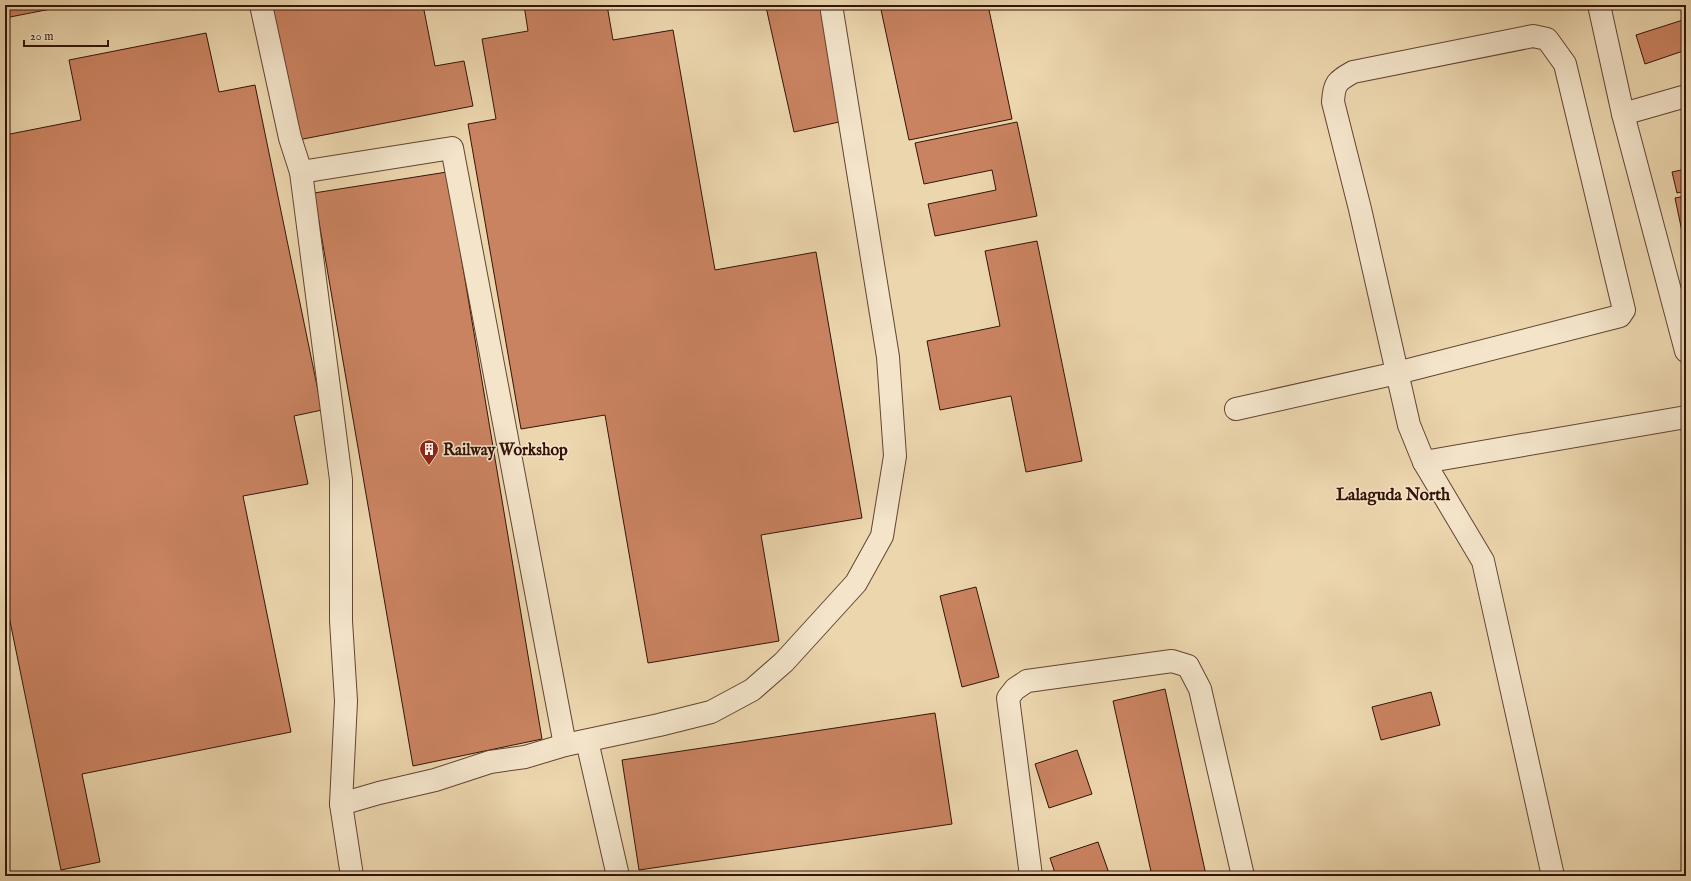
<svg xmlns="http://www.w3.org/2000/svg" width="1691" height="881" viewBox="0 0 1691 881" font-family="'IM FELL English',serif">
<style>
.building{fill:#ca8361;stroke:#341408}
.lines{fill:none;stroke-linecap:round;stroke-linejoin:round}
.minor-casing{stroke:#624432;stroke-width:24}
.minor{stroke:#f3e4ca;stroke-width:22}
.labels{text-anchor:middle;stroke-width:3;stroke-linejoin:round;paint-order:stroke}
.poi-label{font-size:16px;font-weight:bold;fill:#341408;stroke:#f3e4ca;text-anchor:start}
.neighbourhood-label{font-size:17px;font-weight:bold;fill:#341408;stroke:#f3e4ca}
</style>
<rect width="100%" height="100%" fill="#ecd6ae"/>
<filter id="stains"><feTurbulence type="fractalNoise" baseFrequency=".005" numOctaves="4"/><feColorMatrix values="0 0 0 0 .2 0 0 0 0 .09 0 0 0 0 .02 0 0 0 .5 -.17"/></filter>
<radialGradient id="worn" r=".72"><stop offset=".6" stop-color="#630" stop-opacity="0"/><stop offset="1" stop-color="#630" stop-opacity=".3"/></radialGradient>
<g class="building">
<polygon points="5,5 71,5 5,18"/>
<polygon points="271,5 423,5 435,66 464,61 473,106 298,140"/>
<polygon points="524,5 607,5 613,40 673,30 715,270 816,252 862,518 761,535 779,641 648,663 605,415 521,429 468,124 496,119 482,39 528,31"/>
<polygon points="777,5 823,5 848,120 794,132 766,7"/>
<polygon points="880,5 988,5 1012,119 909,140"/>
<polygon points="1686,19 1686,50 1645,64 1636,35"/>
<polygon points="206,33 219,92 255,85 322,410 294,416 308,484 243,496 291,732 82,774 100,862 61,870 5,597 5,135 81,120 69,60"/>
<polygon points="1017,122 1037,216 935,236 928,204 996,190 992,170 924,184 915,143"/>
<polygon points="1686,169 1686,191 1677,193 1672,172"/>
<polygon points="447,172 542,739 413,766 314,193"/>
<polygon points="1686,196 1686,241 1684,241 1675,198"/>
<polygon points="1037,241 1082,461 1026,472 1011,396 940,410 927,341 1000,326 985,251"/>
<polygon points="976,587 999,677 962,687 940,596"/>
<polygon points="1165,689 1206,875 1201,876 1152,876 1113,701"/>
<polygon points="1431,692 1440,725 1381,740 1372,707"/>
<polygon points="935,713 952,824 639,870 622,760"/>
<polygon points="1077,750 1092,794 1049,808 1035,764"/>
<polygon points="1098,842 1110,876 1056,876 1050,858"/>
</g>
<g class="lines">
<defs>
<g id="minor">
<polyline points="261,5 290,138 301,172 341,480 341,621 346,701 341,804 352,876"/>
<polyline points="1599,5 1623,114 1686,351"/>
<polyline points="1623,114 1686,96"/>
<polyline points="301,172 452,148 565,745"/>
<path d="M1236 409 1397 373 1620 316 1624 310 1565 64 1547 39 1533 36 1353 72C1337 81 1334 83 1333 102L1360 209 1409 425 1424 462 1483 561 1553 876"/>
<polyline points="1424,462 1686,417"/>
<polyline points="587,741 618,876"/>
<polyline points="341,804 379,793 435,780 490,762 525,757 565,745 659,725 711,712 752,690 784,662 856,583 882,536 895,456 888,357 831,5"/>
<polyline points="1031,876 1008,698 1015,689 1027,681 1172,661 1188,666 1200,689 1243,876"/>
</g>
</defs>
<use href="#minor" class="minor-casing"/>
<use href="#minor" class="minor"/>
</g>
<defs>
<symbol id="building-pin" viewBox="-11 -11 22 30"><path d="M0 17L-7.5 6A9.5 9.5 0 1 1 7.5 6Z" fill="#8f2418" stroke="#f3e4ca"/><path d="M-4-6H4V6H1V3H-1V6H-4ZM-2.5-4.3h1.7v1.8h-1.7ZM.8-4.3h1.7v1.8H.8ZM-2.5-1h1.7V.8h-1.7ZM.8-1h1.7V.8H.8Z" fill="#fff"/></symbol>
</defs>
<g fill-rule="evenodd">
<use href="#building-pin" x="418" y="438" width="22" height="30"/>
</g>
<g class="labels">
<g class="poi-label">
<text x="443" y="455">Railway Workshop</text>
</g>
<g class="neighbourhood-label">
<text x="1393" y="500">Lalaguda North</text>
</g>
</g>
<rect width="1691" height="881" fill="none" stroke="#ecd6ae" stroke-width="20"/>
<rect x="6" y="6" width="1679" height="869" fill="none" stroke="#341408" stroke-width="2"/>
<rect x="10" y="10" width="1671" height="861" fill="none" stroke="#341408"/>
<path d="M24 40v6h84v-6" fill="none" stroke="#341408" stroke-width="2"/>
<text x="30" y="40" font-size="12" fill="#341408" stroke="#f3e4ca" stroke-width="3" paint-order="stroke">20 m</text>
<rect width="100%" height="100%" filter="url(#stains)"/>
<rect width="100%" height="100%" fill="url(#worn)"/>
</svg>
